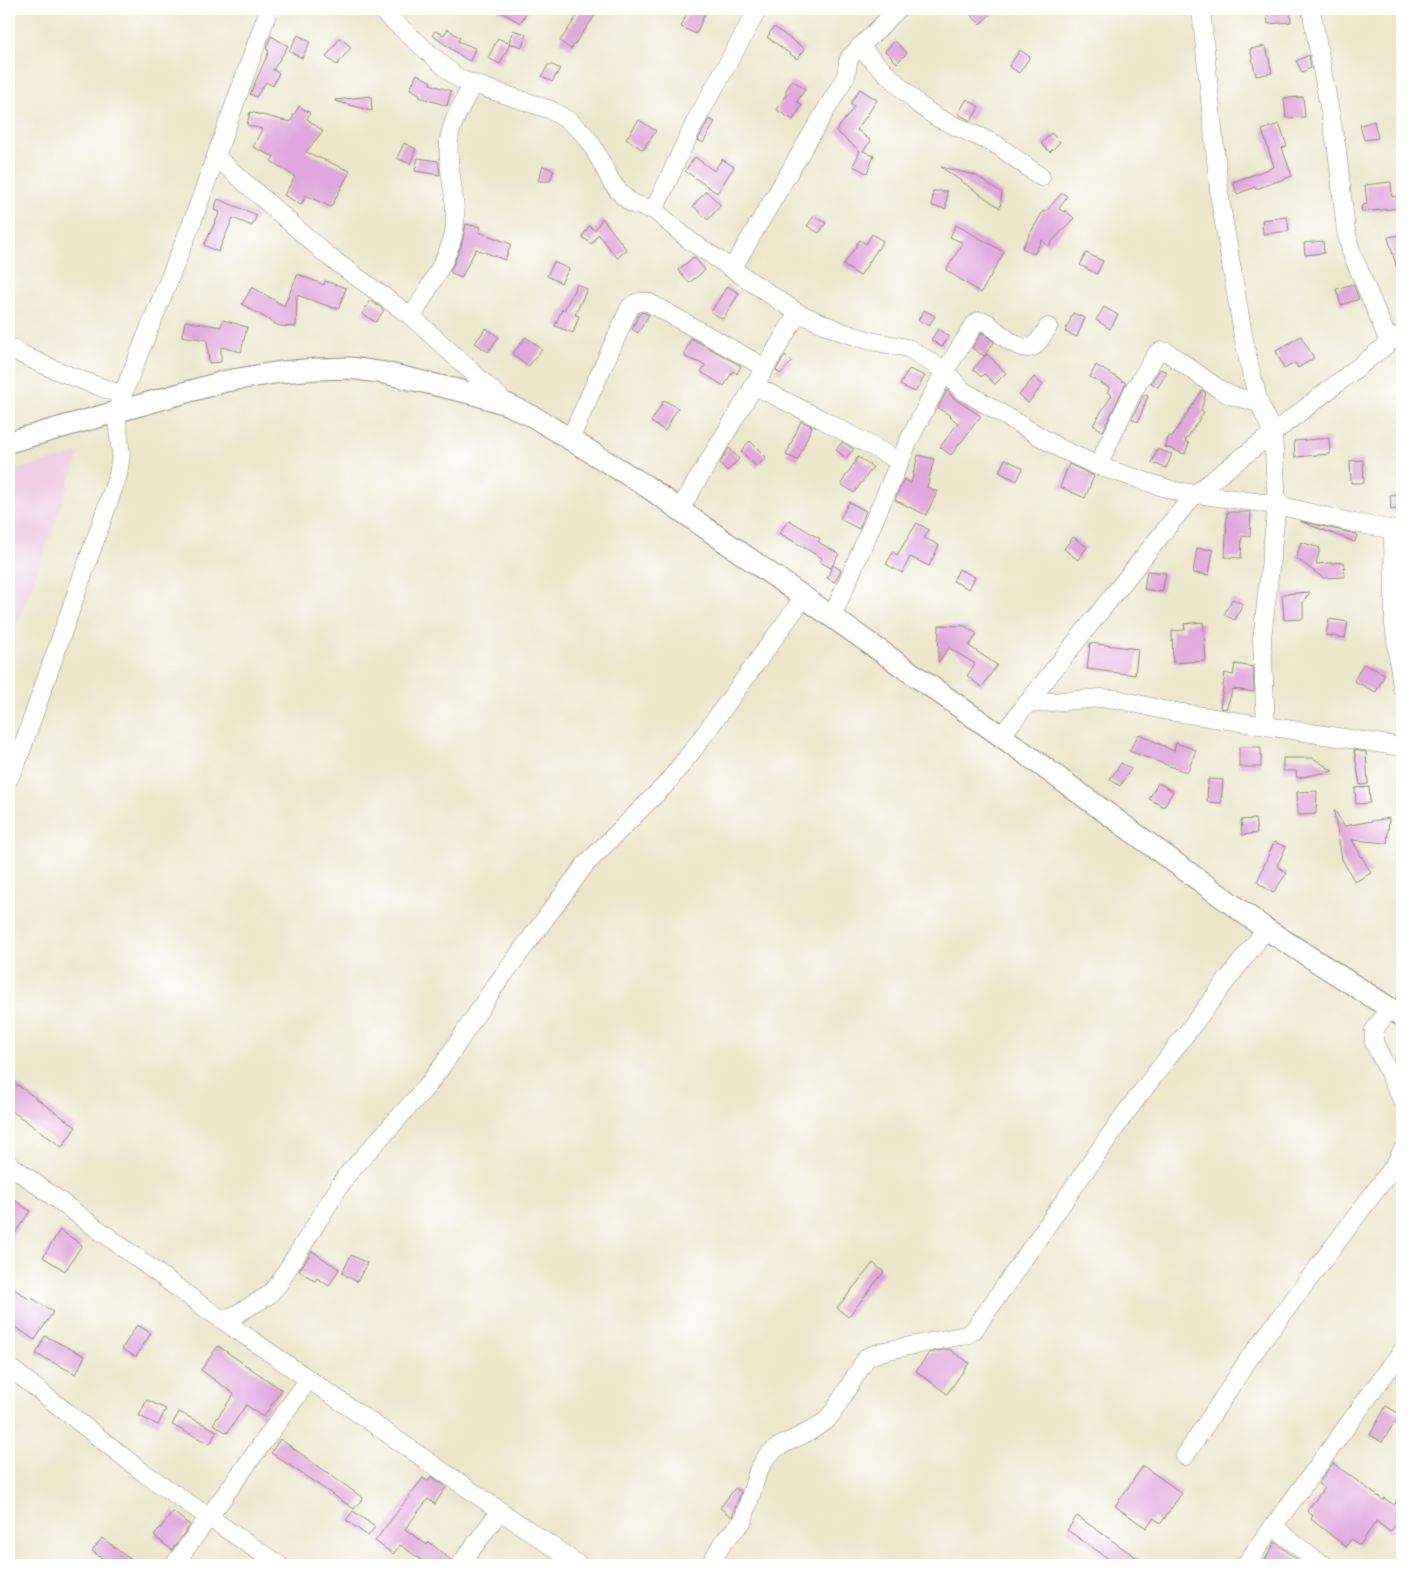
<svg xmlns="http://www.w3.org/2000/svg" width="1411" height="1574" viewBox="0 0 1411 1574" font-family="Cardo,serif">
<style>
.built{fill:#efd0e7}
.building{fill:#dfa7dd}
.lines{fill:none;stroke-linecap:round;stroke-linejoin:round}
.minor-casing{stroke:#8c887a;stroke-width:19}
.tertiary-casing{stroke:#8c887a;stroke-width:23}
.minor{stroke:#fff;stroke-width:18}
.tertiary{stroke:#fff;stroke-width:21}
</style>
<rect width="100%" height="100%" fill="#fff"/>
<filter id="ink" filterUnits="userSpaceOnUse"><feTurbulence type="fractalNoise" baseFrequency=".02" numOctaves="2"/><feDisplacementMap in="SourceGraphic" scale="10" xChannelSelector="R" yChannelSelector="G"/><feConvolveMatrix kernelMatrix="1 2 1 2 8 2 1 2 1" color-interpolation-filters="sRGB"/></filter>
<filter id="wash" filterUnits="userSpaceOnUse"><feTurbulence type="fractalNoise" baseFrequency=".0096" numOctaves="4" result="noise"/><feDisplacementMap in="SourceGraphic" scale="20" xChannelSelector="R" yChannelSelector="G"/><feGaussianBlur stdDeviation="1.12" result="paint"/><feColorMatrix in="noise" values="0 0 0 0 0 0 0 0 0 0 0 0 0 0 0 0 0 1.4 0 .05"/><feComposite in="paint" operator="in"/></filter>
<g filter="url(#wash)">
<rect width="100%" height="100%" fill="#ece6ca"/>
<polygon class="built" points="80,453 9,648 9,472"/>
<g id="blocks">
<g class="building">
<polygon points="496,9 529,9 520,23"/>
<polygon points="582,9 600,9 571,49 560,41"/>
<polygon points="689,9 707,9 696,34 681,27"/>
<polygon points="965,9 996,9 980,24"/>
<polygon points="1267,9 1290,9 1291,22 1268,24"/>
<polygon points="774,27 805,49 797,59 767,37"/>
<polygon points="448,29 460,38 458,41 475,48 470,61 464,58 432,35 435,31 444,35"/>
<polygon points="513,30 526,34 522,47 509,43"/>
<polygon points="298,35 310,42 302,58 289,51"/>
<polygon points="271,36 288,46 273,70 279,73 273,86 266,82 256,97 250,94 269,51 266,49"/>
<polygon points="340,38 351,47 337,65 326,57"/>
<polygon points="498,38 510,44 500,64 488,58"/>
<polygon points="895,41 907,53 897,63 885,51"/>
<polygon points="1266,46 1272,73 1256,76 1250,49"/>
<polygon points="1020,50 1030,57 1019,73 1009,66"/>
<polygon points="1309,55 1311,68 1302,72 1296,61"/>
<polygon points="548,65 553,65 560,69 552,82 542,76"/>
<polygon points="417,74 431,82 430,84 451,91 447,106 419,97 420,94 410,89"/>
<polygon points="792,80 805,89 797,102 802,105 793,120 777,110 787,93 785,92"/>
<polygon points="860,89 877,100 857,130 871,141 863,151 874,156 867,173 853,166 860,151 836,131 854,107 850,104"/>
<polygon points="371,96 372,111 335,101 335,100"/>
<polygon points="1303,97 1305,117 1286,118 1284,98"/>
<polygon points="967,99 979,107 971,121 958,114"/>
<polygon points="299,106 310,113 307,119 323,131 306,152 350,171 331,207 306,195 301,205 284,195 295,177 271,161 274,157 253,147 262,129 247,125 250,112 290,122"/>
<polygon points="709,119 715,122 703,143 698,140"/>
<polygon points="639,120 656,131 643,150 626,139"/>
<polygon points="1374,121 1378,138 1364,140 1360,125"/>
<polygon points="1279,124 1287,146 1282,148 1292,176 1256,189 1255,187 1237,194 1233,182 1274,167 1262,130"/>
<polygon points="1051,133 1060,142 1050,152 1041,144"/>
<polygon points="404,143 416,149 410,164 397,158"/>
<polygon points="695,157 714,171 722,159 734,167 717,193 685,171"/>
<polygon points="418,158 438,161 440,175 415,171"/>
<polygon points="543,166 554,170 550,181 538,181"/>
<polygon points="941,167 975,175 1002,193 1000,208"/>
<polygon points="1391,182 1392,197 1402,194 1402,208 1362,212 1361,206 1367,204 1365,185"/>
<polygon points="706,191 721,205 708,220 693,206"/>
<polygon points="933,191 947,191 946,209 932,206"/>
<polygon points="1062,193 1067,196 1059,209 1064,212 1065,210 1074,218 1048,246 1042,240 1034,254 1022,248 1043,211 1045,212"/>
<polygon points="218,199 257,215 252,226 233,218 218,252 204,245 220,212 214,210"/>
<polygon points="814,216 826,223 819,233 807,226"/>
<polygon points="1287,217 1289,231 1263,234 1262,220"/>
<polygon points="602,218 627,250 617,258 598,234 592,244 582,237 589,226 595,230"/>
<polygon points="466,224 481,227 479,232 511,244 505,260 476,249 461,278 450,272 461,246"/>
<polygon points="956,225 1004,252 981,293 946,270 963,243 950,237"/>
<polygon points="872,234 883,241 860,276 843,265 860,240 866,244"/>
<polygon points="1401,235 1402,276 1399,276 1388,237"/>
<polygon points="1323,241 1324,253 1305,255 1304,243"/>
<polygon points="1086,253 1103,261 1097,274 1080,265"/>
<polygon points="694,257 705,270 689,283 678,270"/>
<polygon points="554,262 569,269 561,283 547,276"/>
<polygon points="298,274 324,285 325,281 346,288 339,308 334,308 297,295 296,327 279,326 242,304 252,287 284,306"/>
<polygon points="577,284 587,289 575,315 579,316 573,333 555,326 562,309 564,310"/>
<polygon points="1353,284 1359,299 1341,305 1336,289"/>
<polygon points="727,286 739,293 723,319 711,312"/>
<polygon points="370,300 384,310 376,322 362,314"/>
<polygon points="1104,307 1118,315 1110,329 1096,320"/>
<polygon points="924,310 935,316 929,326 918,320"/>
<polygon points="643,312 649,315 638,333 632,329 639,314"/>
<polygon points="1073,313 1085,318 1077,337 1065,332"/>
<polygon points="223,320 247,327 241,352 221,347 221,362 209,363 207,340 182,336 185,321 221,327"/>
<polygon points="486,328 499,337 488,352 475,343"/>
<polygon points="938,329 949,336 942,347 931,340"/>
<polygon points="982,332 994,342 984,356 972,348"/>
<polygon points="1301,336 1314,358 1298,368 1295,363 1284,369 1276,351"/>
<polygon points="526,337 542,349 528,367 512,354"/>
<polygon points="691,338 741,366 737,374 733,371 724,386 701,372 705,365 685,357 685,352"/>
<polygon points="987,354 1006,373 995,384 984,374 981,377 973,369"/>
<polygon points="785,355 792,362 780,374 776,370"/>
<polygon points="1096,365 1126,383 1103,431 1093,425 1112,395 1107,392 1110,388 1090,377"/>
<polygon points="909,369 925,376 915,392 900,385"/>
<polygon points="1160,369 1167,372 1158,387 1151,383"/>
<polygon points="1034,377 1043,385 1028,403 1019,395"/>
<polygon points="947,390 953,398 981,416 951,455 940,447 958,423 950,417 951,416 938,408"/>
<polygon points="1202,390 1206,393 1201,410 1204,412 1185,441 1189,443 1185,454 1165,447 1169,436 1172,437"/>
<polygon points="1144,394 1148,396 1138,422 1132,419"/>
<polygon points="664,400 678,408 665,431 651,422"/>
<polygon points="801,421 812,426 798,460 786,455"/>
<polygon points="1329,438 1330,454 1295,457 1294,441"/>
<polygon points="750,441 766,457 757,467 741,451"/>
<polygon points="842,442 854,449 846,458 836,450"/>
<polygon points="729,448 739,459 727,471 720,463"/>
<polygon points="1157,449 1172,454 1166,468 1152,463"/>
<polygon points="918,455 934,459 927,487 937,492 926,515 895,500 904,479 911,483"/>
<polygon points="858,457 873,467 854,493 841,484"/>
<polygon points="1005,459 1023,468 1017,481 999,472"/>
<polygon points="1363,460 1364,483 1351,483 1350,461"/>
<polygon points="1069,464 1094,476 1085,498 1060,487"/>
<polygon points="1402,494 1402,509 1391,510 1390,495"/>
<polygon points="849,502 866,511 859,529 840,519"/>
<polygon points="1227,512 1251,512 1250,537 1242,536 1241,558 1225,557"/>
<polygon points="789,520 820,539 818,542 839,554 831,568 820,562 822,558 779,533"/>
<polygon points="1299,521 1352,533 1357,534 1355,542"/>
<polygon points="917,523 929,530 924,538 939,545 929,566 910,557 902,573 886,564 893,552 897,555"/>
<polygon points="1073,537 1087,547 1078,560 1064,549"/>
<polygon points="1301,542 1320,548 1316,564 1344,562 1345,577 1323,578 1296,558"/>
<polygon points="1197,548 1213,550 1209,575 1193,573"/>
<polygon points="833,565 841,570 835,582 827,578"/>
<polygon points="959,569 975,577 969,589 953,581"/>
<polygon points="1147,571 1166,573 1162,592 1144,589"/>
<polygon points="1310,592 1303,602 1303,619 1284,620 1282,594"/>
<polygon points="1232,599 1243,604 1235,620 1224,615"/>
<polygon points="1329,619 1348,622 1345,638 1326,635"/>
<polygon points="1203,622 1206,661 1173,663 1172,631 1185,630 1184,624"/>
<polygon points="939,625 965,626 977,634 969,646 997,665 982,687 967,676 975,664 949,648 938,662"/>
<polygon points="1090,643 1138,649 1135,675 1087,669"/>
<polygon points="1235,664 1253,667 1254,692 1233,689 1226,709 1220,708 1225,673 1233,675"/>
<polygon points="1363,664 1385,674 1376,692 1354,681"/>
<polygon points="1139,734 1174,751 1176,743 1196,750 1188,771 1183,771 1129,751"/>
<rect x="1239" y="747" width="22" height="20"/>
<polygon points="1354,750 1366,752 1368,784 1360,785"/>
<polygon points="1283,758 1313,758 1333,771 1297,778 1296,771 1283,771"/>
<polygon points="1121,763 1131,769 1120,786 1110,779"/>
<polygon points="1208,779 1223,780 1221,803 1207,802"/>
<polygon points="1158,783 1173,791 1164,807 1149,799"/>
<polygon points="1369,787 1370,803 1356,804 1355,788"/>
<polygon points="1317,791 1316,814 1298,815 1297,792"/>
<polygon points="1334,811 1335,811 1344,826 1389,818 1387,843 1352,840 1371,873 1355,882 1342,859"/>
<polygon points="1255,819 1257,833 1242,835 1241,820"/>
<polygon points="1274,842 1286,847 1277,866 1287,873 1273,893 1257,882"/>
<polygon points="9,1079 76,1127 62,1147 9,1109"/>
<polygon points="9,1196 30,1211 9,1242"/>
<polygon points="60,1230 82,1245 65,1271 43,1257"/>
<polygon points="312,1251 339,1269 329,1286 317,1278 315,1281 299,1271"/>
<polygon points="351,1255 367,1263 357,1282 342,1273"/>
<polygon points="873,1263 884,1272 848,1317 837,1308"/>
<polygon points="9,1285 30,1300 32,1298 53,1312 35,1340 9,1323"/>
<polygon points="137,1325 151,1333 136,1357 122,1349"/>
<polygon points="45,1336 85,1356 76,1374 36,1354"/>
<polygon points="218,1346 282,1390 263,1417 246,1405 227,1433 213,1424 234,1394 201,1370"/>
<polygon points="949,1349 969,1363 947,1394 916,1371 929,1353"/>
<polygon points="147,1400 166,1409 158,1425 139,1416"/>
<polygon points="1386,1406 1400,1414 1382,1442 1370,1435"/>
<polygon points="179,1412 217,1431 210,1444 172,1425"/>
<polygon points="280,1439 363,1498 354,1509 271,1453"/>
<polygon points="1333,1463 1383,1500 1384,1498 1394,1505 1402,1491 1402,1528 1396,1524 1390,1532 1376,1521 1360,1545 1351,1539 1346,1547 1311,1519 1313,1516 1307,1511 1324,1488 1318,1484"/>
<polygon points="1143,1466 1182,1493 1161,1523 1153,1518 1146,1528 1115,1506"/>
<polygon points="431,1476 446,1487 435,1504 428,1499 405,1529 427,1545 429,1542 451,1560 450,1565 429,1565 400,1545 393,1554 375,1541 423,1478 428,1481"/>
<polygon points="735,1488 741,1492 732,1517 720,1508"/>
<polygon points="353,1511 375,1527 368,1536 346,1520"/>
<polygon points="173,1512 190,1525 172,1550 154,1536"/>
<polygon points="1077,1516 1147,1565 1118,1565 1067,1530"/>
<polygon points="102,1538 138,1565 111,1565 92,1551"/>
<polygon points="1275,1542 1304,1565 1262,1565"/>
</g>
</g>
</g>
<g filter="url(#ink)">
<use href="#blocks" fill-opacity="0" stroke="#8c887a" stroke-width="1"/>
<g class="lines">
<defs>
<g id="minor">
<polyline points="383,9 383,12 454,75 462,80 551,110 569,121 581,131 591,143 612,183 623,196 633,204 654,210 689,240 798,313 842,332 871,341 908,348 945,371 962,390 1061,449 1098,466 1175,491 1277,505 1354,523 1402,531"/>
<polyline points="1201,9 1220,199 1243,335 1248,360 1259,403 1273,434 1277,505 1262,639 1266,725"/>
<polyline points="1311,9 1337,150 1346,231 1351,251 1389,342"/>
<polyline points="859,47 918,104 936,117 997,145 1041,177"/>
<polyline points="216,157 328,256 412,317 507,404"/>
<polyline points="654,210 694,124 758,9"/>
<polyline points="732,269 846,76 848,62 850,57 898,9"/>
<path d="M412 317C425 293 449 258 454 232 459 201 446 170 449 141 451 121 464 102 472 85"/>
<path d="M9 347C44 368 84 381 123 395"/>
<polyline points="753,385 823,420 899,461"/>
<path d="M570 439 630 307C636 302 640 301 648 302L764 367"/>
<polyline points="1098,466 1132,393 1157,353 1161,351 1167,352 1219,389 1230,395 1259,403"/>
<polyline points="680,509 798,313"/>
<polyline points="1393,530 1394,624 1402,688"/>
<path d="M832 617 910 438 945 371 974 325 979 321 986 322C996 330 1021 355 1034 346 1039 342 1044 333 1048 327"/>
<polyline points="1026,704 1101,698 1117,699 1163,710 1402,747"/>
<polyline points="1001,736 1173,520 1196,493 1402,333"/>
<polyline points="9,779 17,762 118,475 121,455 116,411 191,225 269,9"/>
<polyline points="1390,1008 1374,1030 1374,1042 1402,1100"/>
<polyline points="9,1164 205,1308 579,1565"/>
<polyline points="225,1321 269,1295 279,1283 346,1176 428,1085 445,1062 493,989 585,865 667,783 693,750 804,597"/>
<polyline points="9,1367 144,1473 279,1565"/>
<polyline points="1185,1456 1248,1360 1394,1166 1402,1151"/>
<polyline points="1273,1526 1316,1561 1325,1565"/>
<polyline points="174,1565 309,1379"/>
<polyline points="460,1565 500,1511"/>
<polyline points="710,1565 723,1542 743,1521 758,1471 767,1456 778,1447 812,1430 827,1420 835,1409 867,1357 884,1351 966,1335 974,1330 1124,1115 1266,929"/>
<polyline points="1245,1565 1402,1351"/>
</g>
<polyline id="tertiary" points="9,442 226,381 281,372 317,369 350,368 385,373 474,394 509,405 534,417 646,486 1001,736 1266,929 1402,1016"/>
</defs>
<use href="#minor" class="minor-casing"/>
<use href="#tertiary" class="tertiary-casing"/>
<use href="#minor" class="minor"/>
<use href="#tertiary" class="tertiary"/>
</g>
</g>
<rect width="1411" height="1574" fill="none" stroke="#fff" stroke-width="30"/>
</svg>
